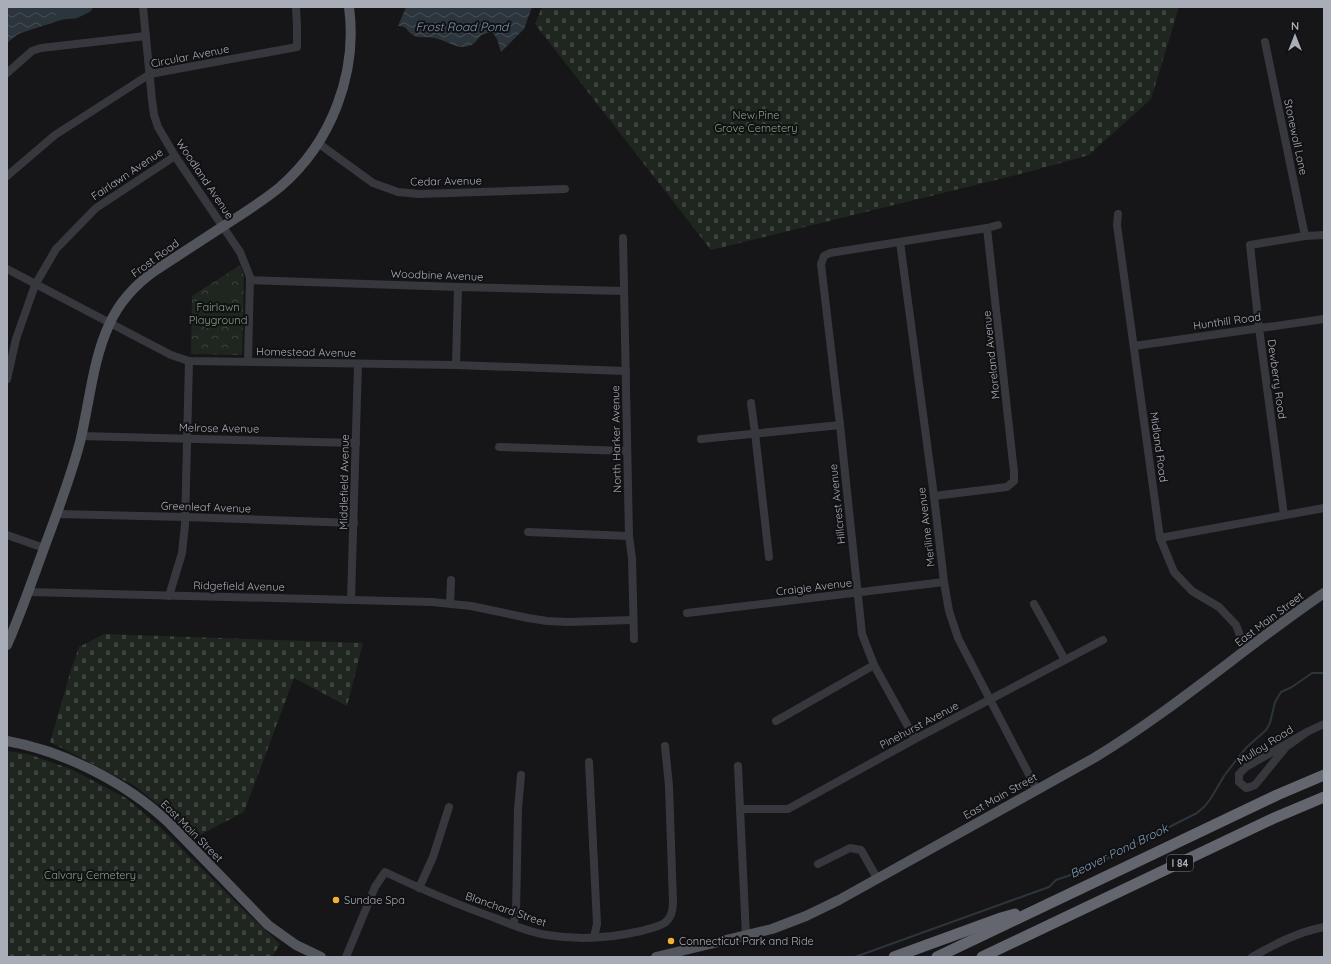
<svg xmlns="http://www.w3.org/2000/svg" width="1331" height="964" viewBox="0 0 1331 964" font-family="Quicksand,sans-serif">
<style>
.forest{fill:url(#forest-crowns)}
.cemetery{fill:url(#cemetery-stones)}
.pitch{fill:#1e261f}
.water{fill:url(#water-waves)}
.lines{fill:none;stroke-linecap:round;stroke-linejoin:round}
.stream{stroke:#2c353c;stroke-width:2}
.river{stroke:#2c353c;stroke-width:11}
.minor{stroke:#37383d;stroke-width:8}
.major{stroke:#53555c;stroke-width:10}
.highway{stroke:#63666e;stroke-width:11}
.poi-dot{fill:#f2b134;stroke:#111113;stroke-width:1.5}
.labels{text-anchor:middle;stroke-width:4;stroke-linejoin:round;paint-order:stroke}
.shield{fill:#111113;stroke:#7b7e86;stroke-width:1}
.shield-label{font-size:10px;font-weight:bold;fill:#a8adb8}
.street-label{font-size:11px;fill:#a8adb8;stroke:#111113}
.park-label{font-size:11px;fill:#7fa381;stroke:#111113}
.poi-label{font-size:11px;fill:#a8adb8;stroke:#111113;text-anchor:start}
.water-label{font-size:12px;font-style:italic;fill:#7f9bb3;stroke:#111113}
</style>
<defs>
<pattern id="forest-crowns" width="20" height="18" patternUnits="userSpaceOnUse"><rect width="20" height="18" fill="#1e261f"/><path d="M2 6a3 3 0 1 1 6 0M12 15a3 3 0 1 1 6 0" fill="none" stroke="#3c433d"/></pattern>
<pattern id="cemetery-stones" width="16" height="16" patternUnits="userSpaceOnUse"><rect width="16" height="16" fill="#1e261f"/><path d="M2 7V4a2 2 0 0 1 4 0v3zM10 15v-3a2 2 0 0 1 4 0v3z" fill="#3c433d"/></pattern>
<pattern id="water-waves" width="16" height="10" patternUnits="userSpaceOnUse"><rect width="16" height="10" fill="#2c353c"/><path d="M0 5q4-4 8 0t8 0" fill="none" stroke="#485056"/></pattern>
</defs>
<rect width="100%" height="100%" fill="#161618"/>
<polygon class="forest" points="240,265 244,276 242,355 191,354 192,296"/>
<g class="cemetery">
<polygon points="542,7 1179,7 1151,99 1089,155 1032,171 711,250 535,24"/>
<polygon points="104,634 363,643 347,706 294,678 244,812 196,837 182,824 135,786 50,742 71,670 79,647"/>
<polygon points="7,751 28,754 71,769 126,798 157,824 247,913 280,944 272,957 7,957"/>
</g>
<polygon class="pitch" points="226,282 235,297 211,313 202,298"/>
<g class="water">
<polygon points="7,7 64,7 75,13 73,16 18,34 7,43"/>
<path d="M406 7H532L524 29 501 52 497 39 493 33C475 31 481 46 464 47 454 47 444 40 435 38 428 36 419 39 413 35 406 31 408 26 398 26Z"/>
</g>
<g class="lines">
<polyline class="stream" points="855,957 1049,887 1056,880 1082,871 1197,813 1205,806 1211,798 1224,776 1237,759 1246,748 1266,730 1270,723 1275,702 1281,692 1292,687 1312,673 1324,673"/>
<polyline class="river" points="61,14 75,13 87,7"/>
<g class="minor">
<polyline points="143,7 152,100 154,115 158,127 175,156 240,252 250,277 248,361"/>
<polyline points="1265,42 1305,236"/>
<polyline points="7,73 32,51 41,48 146,36"/>
<polyline points="318,143 373,183 398,192 419,194 565,189"/>
<polyline points="7,176 55,135 150,74 297,47 297,27 296,7"/>
<polyline points="1118,214 1117,225 1160,538 1174,572 1192,591 1219,607 1236,625 1246,651"/>
<polyline points="623,238 629,536 632,558 634,639"/>
<polyline points="900,242 934,496 944,582 949,611 958,638 1037,790"/>
<polyline points="7,269 171,355 189,361 456,365 626,371"/>
<polyline points="250,280 458,287 624,291"/>
<polyline points="1134,346 1324,319"/>
<polyline points="456,365 458,287"/>
<polyline points="7,379 16,339 35,285 56,249 96,208 175,156"/>
<polyline points="751,403 755,433 769,557"/>
<polyline points="81,436 356,443"/>
<polyline points="701,439 840,425"/>
<polyline points="499,447 627,451"/>
<polyline points="934,496 1007,487 1014,481 1014,472 987,228"/>
<polyline points="57,514 185,517 354,523"/>
<polyline points="1284,515 1259,328 1250,245 1305,236 1324,235"/>
<polyline points="528,532 629,536"/>
<polyline points="7,535 44,548"/>
<polyline points="1160,538 1324,508"/>
<polyline points="28,592 432,602 471,606 528,618 547,621 568,622 633,620"/>
<polyline points="169,596 182,553 185,525 189,361"/>
<polyline points="351,600 358,364"/>
<polyline points="450,604 451,580"/>
<polyline points="1034,604 1065,660"/>
<polyline points="687,613 944,582"/>
<polyline points="776,721 874,665"/>
<polyline points="1307,732 1286,747 1255,785 1250,787 1246,788 1239,782 1239,774 1246,767 1307,732 1324,724"/>
<polyline points="915,739 874,665 862,634 840,425 821,264 824,256 830,253 987,228 998,225"/>
<polyline points="589,762 597,924 594,937"/>
<polyline points="738,766 746,936"/>
<polyline points="741,809 788,809 915,739 1103,640"/>
<polyline points="818,864 850,848 861,850 877,878"/>
<polyline points="419,888 433,857 449,807"/>
<polyline points="513,925 516,914 518,809 521,775"/>
<path d="M346 957 375 887 385 872C421 889 458 905 495 918 512 925 529 932 547 935 578 940 611 938 641 931 660 926 673 925 673 902L669 786 665 746"/>
<path d="M1252 957C1275 944 1298 932 1324 927"/>
</g>
<g class="major">
<path d="M7 645C22 611 34 575 47 540 59 508 71 476 80 442 89 405 93 359 109 325 119 302 136 284 156 270 179 255 202 240 225 225 244 213 263 201 280 187 331 143 358 74 349 7"/>
<path d="M7 741C64 751 127 783 169 823L268 925 296 945 321 957"/>
<path d="M656 957 772 929 806 916 839 900 1094 758C1175 709 1246 646 1324 593"/>
</g>
<g class="highway">
<polyline points="894,957 1001,918 1015,914"/>
<polyline points="937,957 1277,795 1324,775"/>
<polyline points="982,957 1272,819 1324,797"/>
</g>
</g>
<g class="poi-dot">
<circle cx="336" cy="900" r="4"/>
<circle cx="671" cy="941" r="4"/>
</g>
<g class="labels">
<rect class="shield" x="1167" y="855" width="26" height="16" rx="3"/>
<g class="shield-label">
<text x="1180" y="867">I 84</text>
</g>
<g class="street-label">
<text transform="translate(190 56) rotate(-11)" y="4">Circular Avenue</text>
<text transform="translate(1296 137) rotate(78)" y="4">Stonewall Lane</text>
<text transform="translate(127 174) rotate(-34)" y="4">Fairlawn Avenue</text>
<text transform="translate(205 179) rotate(56)" y="4">Woodland Avenue</text>
<text transform="translate(446 181) rotate(-1)" y="4">Cedar Avenue</text>
<text transform="translate(155 258) rotate(-36)" y="4">Frost Road</text>
<text transform="translate(437 275) rotate(2)" y="4">Woodbine Avenue</text>
<text transform="translate(1227 321) rotate(-8)" y="4">Hunthill Road</text>
<text transform="translate(306 352) rotate(1)" y="4">Homestead Avenue</text>
<text transform="translate(991 355) rotate(-96)" y="4">Moreland Avenue</text>
<text transform="translate(1277 379) rotate(82)" y="4">Dewberry Road</text>
<text transform="translate(219 428) rotate(1)" y="4">Melrose Avenue</text>
<text transform="translate(616 439) rotate(-91)" y="4">North Harker Avenue</text>
<text transform="translate(1159 447) rotate(82)" y="4">Midland Road</text>
<text transform="translate(344 482) rotate(-89)" y="4">Middlefield Avenue</text>
<text transform="translate(837 504) rotate(-96)" y="4">Hillcrest Avenue</text>
<text transform="translate(206 507) rotate(2)" y="4">Greenleaf Avenue</text>
<text transform="translate(926 527) rotate(-97)" y="4">Meriline Avenue</text>
<text transform="translate(239 586) rotate(1)" y="4">Ridgefield Avenue</text>
<text transform="translate(814 587) rotate(-7)" y="4">Craigie Avenue</text>
<text transform="translate(1269 619) rotate(-37)" y="4">East Main Street</text>
<text transform="translate(919 725) rotate(-28)" y="4">Pinehurst Avenue</text>
<text transform="translate(1265 745) rotate(-32)" y="4">Mulloy Road</text>
<text transform="translate(1000 796) rotate(-29)" y="4">East Main Street</text>
<text transform="translate(192 831) rotate(45)" y="4">East Main Street</text>
<text transform="translate(506 909) rotate(19)" y="4">Blanchard Street</text>
</g>
<g class="park-label">
<text x="756" y="119">New Pine<tspan x="756" dy="13">Grove Cemetery</tspan></text>
<text x="218" y="311">Fairlawn<tspan x="218" dy="13">Playground</tspan></text>
<text x="90" y="879">Calvary Cemetery</text>
</g>
<g class="poi-label">
<text x="344" y="904">Sundae Spa</text>
<text x="679" y="945">Connecticut Park and Ride</text>
</g>
<g class="water-label">
<text x="462" y="31">Frost Road Pond</text>
<text transform="translate(1119 851) rotate(-26)" y="4">Beaver Pond Brook</text>
</g>
</g>
<rect width="1331" height="964" fill="none" stroke="#a8adb8" stroke-width="16"/>
<g transform="translate(1295 36)" stroke="#111113" stroke-width="3" paint-order="stroke">
<path d="M0-3L7 15L0 10L-7 15Z" fill="#a8adb8"/>
<text y="-6" font-size="11" font-weight="bold" text-anchor="middle" fill="#a8adb8">N</text>
</g>
</svg>
